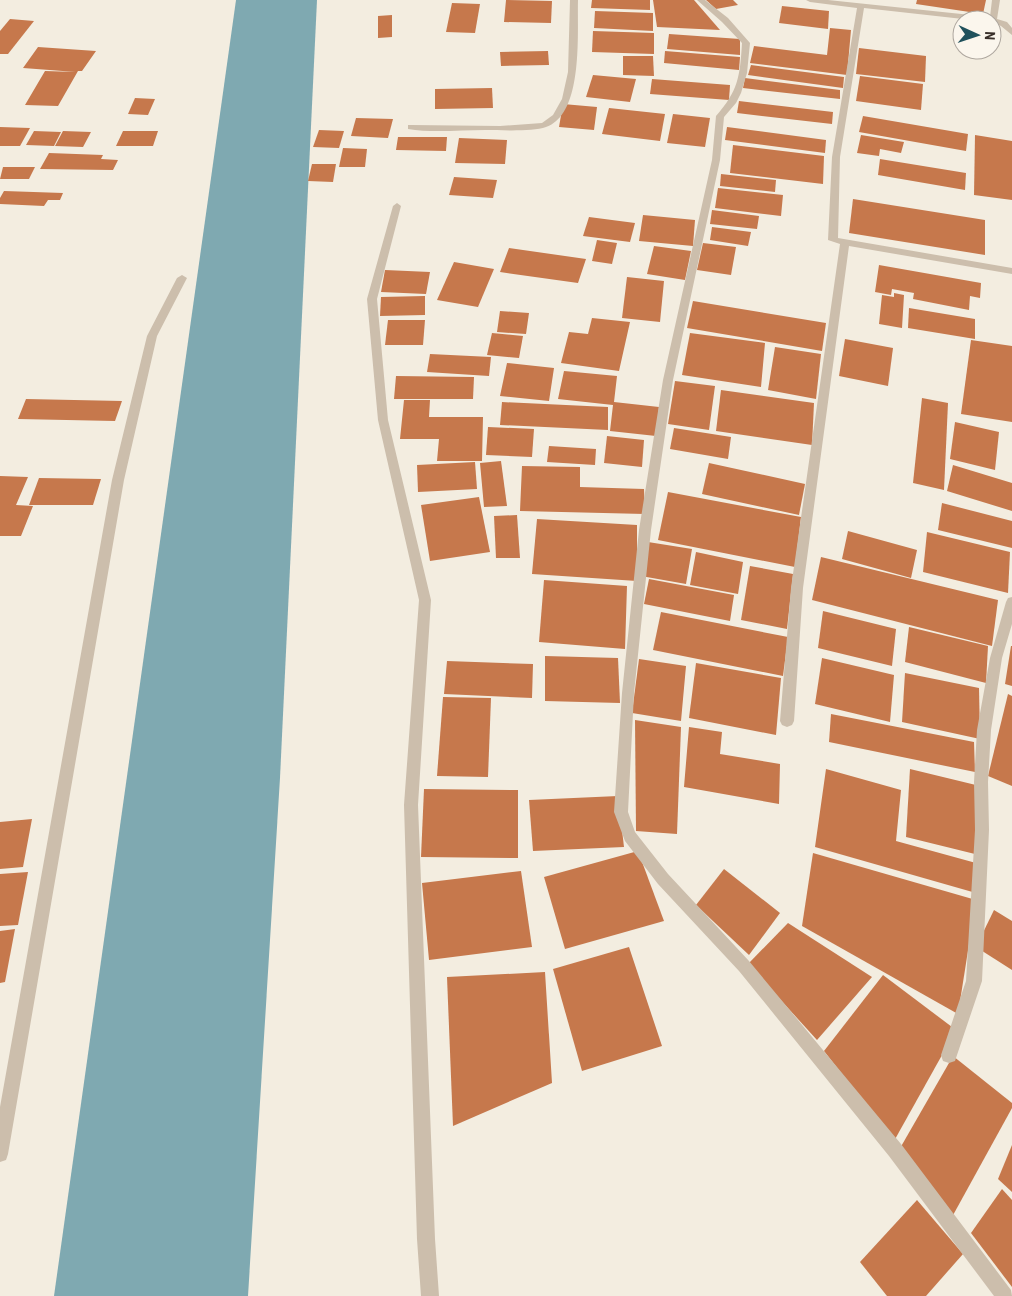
<svg xmlns="http://www.w3.org/2000/svg" width="1012" height="1296" viewBox="0 0 1012 1296" font-family="'Roboto Condensed',sans-serif">
<style>
.water{fill:#7fa9b1}
.building{fill:#c6784c}
.lines{fill:none;stroke-linecap:round;stroke-linejoin:round}
.lane{fill:#ccbeac;fill-rule:evenodd}
.street{fill:#ccbeac;fill-rule:evenodd}
</style>
<rect width="100%" height="100%" fill="#f3ede0"/>
<polygon class="water" points="236,0 317,0 280,778 248,1296 54,1296"/>
<g class="building">
<polygon points="506,0 552,1 551,23 504,22"/>
<polygon points="592,0 650,0 650,10 591,8"/>
<polygon points="653,0 694,0 720,30 657,27"/>
<polygon points="706,0 733,0 738,5 716,9"/>
<polygon points="917,0 986,0 983,14 916,4"/>
<polygon points="452,3 480,4 475,33 446,32"/>
<polygon points="782,6 829,11 828,29 779,23"/>
<polygon points="595,11 653,13 653,31 594,28"/>
<polygon points="392,15 392,37 378,38 378,16"/>
<polygon points="10,19 34,21 8,54 0,54 0,31"/>
<polygon points="830,28 851,30 847,75 750,63 754,46 827,55"/>
<polygon points="593,31 654,33 654,54 592,52"/>
<polygon points="669,34 740,39 740,55 667,49"/>
<polygon points="38,47 96,51 82,71 78,71 58,106 25,105 45,71 76,72 23,68"/>
<polygon points="859,48 926,56 925,82 856,74"/>
<polygon points="548,51 549,65 501,66 500,52"/>
<polygon points="665,51 740,57 739,70 664,63"/>
<polygon points="623,56 653,56 654,76 623,75"/>
<polygon points="751,65 844,77 843,88 748,75"/>
<polygon points="593,75 636,79 630,102 586,97"/>
<polygon points="860,76 923,84 921,110 856,101"/>
<polygon points="745,78 840,90 840,99 743,88"/>
<polygon points="652,79 730,85 729,100 650,94"/>
<polygon points="492,88 493,108 435,109 435,89"/>
<polygon points="135,98 155,99 148,115 128,114"/>
<polygon points="739,101 833,112 832,124 737,113"/>
<polygon points="563,104 597,107 594,130 559,127"/>
<polygon points="609,108 665,114 660,141 602,134"/>
<polygon points="673,114 710,118 705,147 667,143"/>
<polygon points="863,116 968,134 966,151 859,132"/>
<polygon points="356,118 393,119 388,138 351,136"/>
<polygon points="0,127 30,128 20,146 0,146"/>
<polygon points="727,127 826,140 825,153 725,140"/>
<polygon points="319,130 344,131 339,148 313,147"/>
<polygon points="34,131 61,132 54,146 26,145"/>
<polygon points="63,131 91,132 83,147 55,146"/>
<polygon points="123,131 158,131 153,146 116,146"/>
<polygon points="861,135 904,142 901,153 880,149 879,156 857,153"/>
<polygon points="975,135 1012,141 1012,200 974,195"/>
<polygon points="398,137 447,137 446,151 396,150"/>
<polygon points="459,138 507,140 505,164 455,163"/>
<polygon points="733,145 824,156 823,184 730,173"/>
<polygon points="343,148 367,149 365,167 339,167"/>
<polygon points="49,153 103,155 101,159 118,160 113,170 40,169"/>
<polygon points="880,159 966,173 965,190 878,175"/>
<polygon points="312,164 336,164 333,182 308,181"/>
<polygon points="3,167 35,167 29,179 0,179"/>
<polygon points="721,174 776,180 775,192 720,186"/>
<polygon points="454,177 497,180 493,198 449,195"/>
<polygon points="718,188 783,195 781,216 715,208"/>
<polygon points="4,191 63,193 60,200 48,200 44,206 0,204 0,198"/>
<polygon points="853,199 985,220 985,255 849,233"/>
<polygon points="712,210 759,216 757,229 710,224"/>
<polygon points="643,215 695,220 693,246 639,241"/>
<polygon points="589,217 635,223 630,242 583,236"/>
<polygon points="712,227 751,232 748,246 710,240"/>
<polygon points="597,240 617,243 612,264 592,261"/>
<polygon points="703,243 736,247 731,275 697,270"/>
<polygon points="654,246 691,251 685,280 647,274"/>
<polygon points="509,248 586,259 578,283 500,272"/>
<polygon points="454,262 494,269 478,307 437,300"/>
<polygon points="879,265 981,283 980,298 970,296 969,310 913,299 914,293 892,289 891,295 875,292"/>
<polygon points="385,270 430,272 426,294 381,292"/>
<polygon points="627,277 664,281 660,322 622,318"/>
<polygon points="894,293 904,295 902,328 879,324 882,295 894,297"/>
<polygon points="425,296 425,315 380,316 381,297"/>
<polygon points="693,301 826,323 822,351 687,328"/>
<polygon points="909,308 975,319 975,339 908,328"/>
<polygon points="500,311 529,313 526,334 497,332"/>
<polygon points="592,318 630,322 619,371 561,363 569,332 588,334"/>
<polygon points="388,320 425,320 423,345 385,345"/>
<polygon points="492,333 523,336 519,358 487,355"/>
<polygon points="690,333 765,343 761,387 682,375"/>
<polygon points="845,339 893,348 888,386 839,376"/>
<polygon points="971,340 1012,346 1012,422 961,414"/>
<polygon points="775,347 821,354 816,399 768,390"/>
<polygon points="430,354 491,357 489,376 427,372"/>
<polygon points="507,363 554,368 549,401 500,396"/>
<polygon points="564,371 617,376 614,402 659,407 656,436 610,431 613,405 558,399"/>
<polygon points="396,376 474,377 473,399 394,399"/>
<polygon points="675,381 715,386 709,430 668,424"/>
<polygon points="721,390 814,403 812,445 716,431"/>
<polygon points="922,398 948,403 944,490 913,483"/>
<polygon points="26,399 122,401 115,421 18,419"/>
<polygon points="404,400 430,400 429,417 483,417 482,461 437,461 439,439 400,439"/>
<polygon points="502,402 608,407 608,430 500,425"/>
<polygon points="955,422 999,432 995,470 950,459"/>
<polygon points="488,427 534,429 532,457 486,455"/>
<polygon points="674,428 731,437 728,459 670,449"/>
<polygon points="607,436 644,440 642,467 604,463"/>
<polygon points="549,446 596,449 595,465 547,462"/>
<polygon points="501,461 507,506 484,507 480,463"/>
<polygon points="475,462 477,489 418,492 417,465"/>
<polygon points="709,463 805,484 799,515 702,494"/>
<polygon points="953,465 1012,483 1012,511 947,491"/>
<polygon points="522,466 580,467 580,487 644,489 645,514 520,511"/>
<polygon points="0,476 28,477 16,505 33,506 21,536 0,536"/>
<polygon points="39,478 101,479 93,505 29,505"/>
<polygon points="668,492 801,517 795,567 658,540"/>
<polygon points="479,497 490,552 430,561 421,505"/>
<polygon points="942,503 1012,521 1012,548 938,530"/>
<polygon points="517,515 520,558 496,558 494,516"/>
<polygon points="537,519 637,525 637,581 532,574"/>
<polygon points="848,531 917,550 911,578 842,559"/>
<polygon points="927,532 1010,552 1008,593 923,572"/>
<polygon points="648,542 692,549 686,584 641,576"/>
<polygon points="696,552 743,562 738,594 690,585"/>
<polygon points="821,557 998,600 992,646 812,600"/>
<polygon points="750,566 793,574 787,629 741,620"/>
<polygon points="649,579 734,595 730,621 644,604"/>
<polygon points="544,580 627,586 625,649 539,642"/>
<polygon points="823,611 896,629 892,666 818,648"/>
<polygon points="661,612 788,637 783,676 653,650"/>
<polygon points="909,627 988,646 986,683 905,662"/>
<polygon points="1011,646 1012,646 1012,686 1005,684"/>
<polygon points="545,656 618,658 620,703 545,701"/>
<polygon points="822,658 894,675 890,722 815,704"/>
<polygon points="639,659 686,666 681,721 632,713"/>
<polygon points="447,661 533,664 532,698 444,694"/>
<polygon points="696,663 781,678 776,735 689,718"/>
<polygon points="905,673 979,688 980,739 902,722"/>
<polygon points="1008,694 1012,696 1012,786 988,776"/>
<polygon points="443,697 491,698 488,777 437,776"/>
<polygon points="831,714 974,742 975,772 829,742"/>
<polygon points="635,720 681,727 677,834 636,831"/>
<polygon points="689,727 722,732 720,754 780,764 779,804 684,787"/>
<polygon points="826,769 901,790 896,841 976,863 976,893 815,847"/>
<polygon points="910,769 980,786 979,855 906,837"/>
<polygon points="424,789 518,790 518,858 421,857"/>
<polygon points="618,796 624,847 533,851 529,800"/>
<polygon points="32,819 23,867 0,869 0,822"/>
<polygon points="638,851 664,921 565,949 544,877"/>
<polygon points="813,853 976,900 958,1014 802,926"/>
<polygon points="724,869 780,913 749,955 696,905"/>
<polygon points="521,871 532,947 429,960 422,883"/>
<polygon points="28,872 18,925 0,926 0,874"/>
<polygon points="994,910 1012,921 1012,970 976,947"/>
<polygon points="788,923 872,977 817,1040 748,964"/>
<polygon points="15,929 5,982 0,983 0,931"/>
<polygon points="629,947 662,1046 582,1071 553,969"/>
<polygon points="545,972 552,1083 453,1126 447,977"/>
<polygon points="883,975 956,1030 894,1141 824,1051"/>
<polygon points="953,1056 1012,1103 1012,1108 952,1217 899,1150"/>
<polygon points="1012,1145 1012,1192 998,1179"/>
<polygon points="1002,1189 1012,1200 1012,1287 971,1233"/>
<polygon points="917,1200 963,1254 926,1296 887,1296 860,1262"/>
</g>
<g class="lines">
<path class="lane" d="M697 0H705L728 18 750 43 747 73 741 93 736 103 724 117 720 160 673 380 651 530 634 693 628 812 635 832 668 874 749 961 901 1144 1011 1290 1012 1296H994L889 1156 739 971 658 884 625 841 614 812 622 693 639 530 663 380 712 160 716 116C738 91 740 77 742 43L722 22Z"/>
<g class="street">
<path d="M570 0H578C577 32 584 114 546 127 532 132 500 130 485 130 461 130 431 133 408 129V125H411L500 126 542 123 553 115 562 99 568 72Z"/>
<polygon points="806,0 828,0 990,17 992,0 1000,0 997,19 1007,22 1012,28 1012,35 1001,26 992,22 992,20 972,20 864,8 840,157 838,238 1012,268 1012,274 849,246 803,588 794,721 792,725 787,727 782,725 780,721 791,588 840,244 828,240 832,157 857,8 810,2"/>
<polygon points="397,203 401,206 377,299 388,420 431,600 418,805 435,1239 439,1296 421,1296 417,1239 404,805 419,600 378,420 367,299 393,206"/>
<polygon points="182,275 187,278 157,336 124,480 8,1154 6,1160 0,1162 0,1107 112,480 147,336 177,278"/>
<polygon points="1012,597 1012,624 1002,658 991,730 988,782 989,830 982,981 957,1055 955,1061 949,1063 943,1061 941,1055 966,981 975,830 974,782 977,730 990,658 1006,602 1008,598"/>
</g>
</g>
<g transform="translate(977 35) rotate(93)"><circle r="24" fill="#fbf6ed" stroke="#aea79f"/>
<path d="M0-4L9 19L0 12L-9 19Z" fill="#20515c"/>
<text y="-8" font-size="14" font-weight="bold" text-anchor="middle" fill="#3a312b">N</text>
</g>
</svg>
